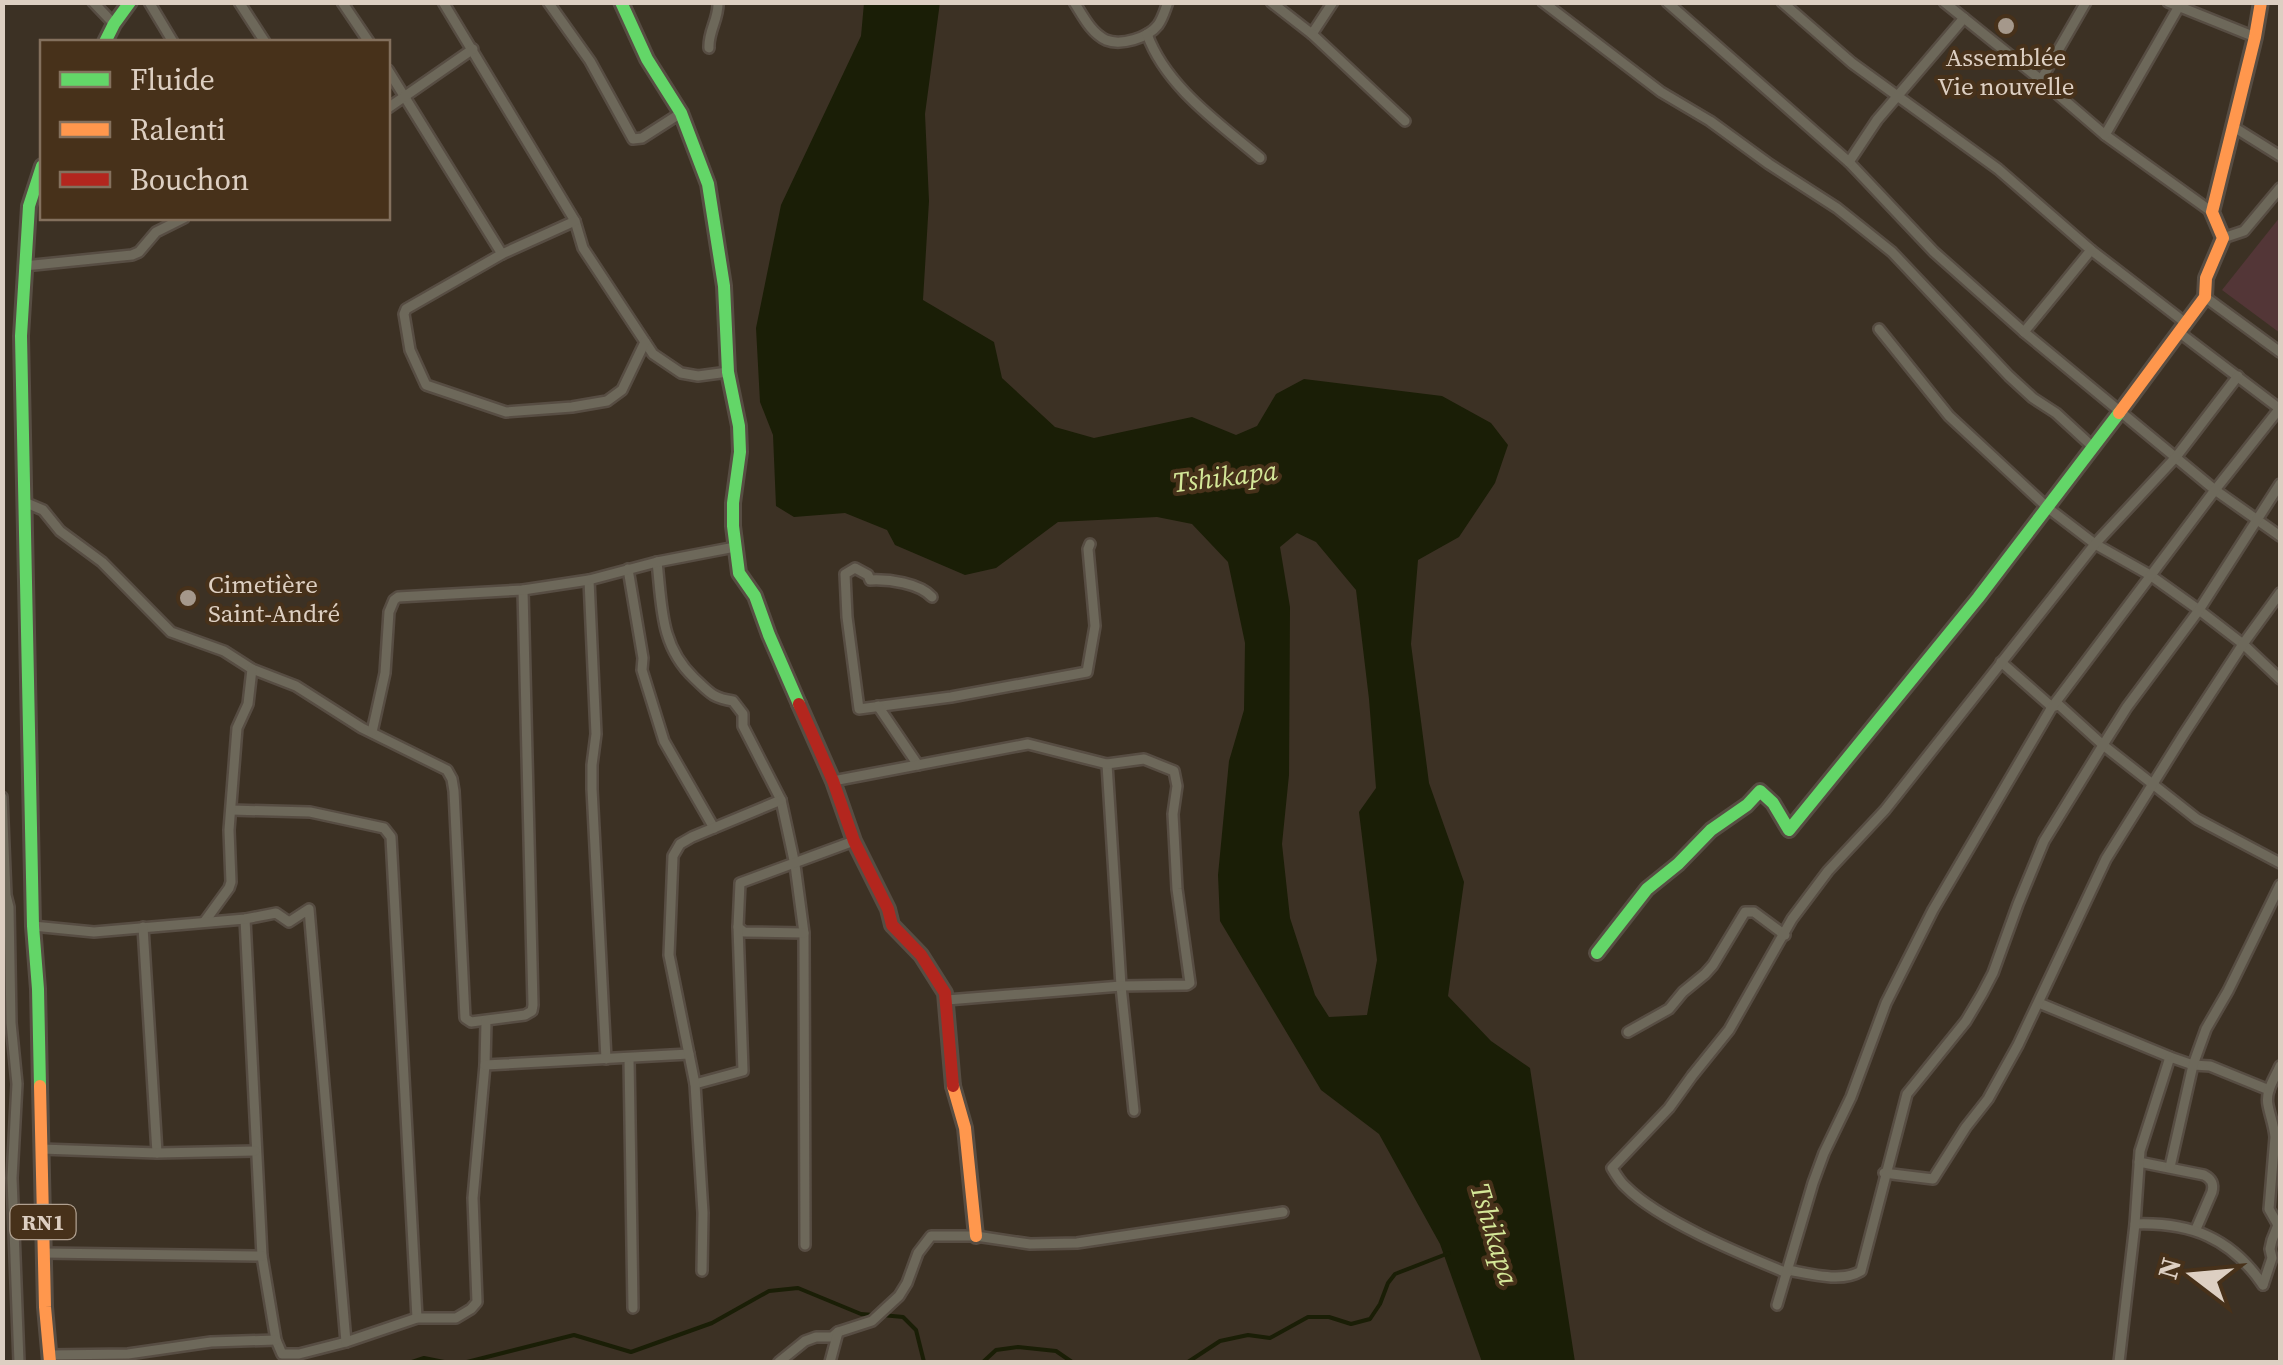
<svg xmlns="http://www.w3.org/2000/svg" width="2283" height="1365" viewBox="0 0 2283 1365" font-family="'Source Serif 4',serif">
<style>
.green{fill:#533637}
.water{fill:#1a1e06;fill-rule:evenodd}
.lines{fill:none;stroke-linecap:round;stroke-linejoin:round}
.stream{stroke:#1a1e06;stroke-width:4}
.street-casing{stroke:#574d43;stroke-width:14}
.fast-casing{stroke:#574d43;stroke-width:18}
.slow-casing{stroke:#574d43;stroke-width:18}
.jam-casing{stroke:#574d43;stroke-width:18}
.street{stroke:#6d685a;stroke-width:9}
.fast{stroke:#63d668;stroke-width:12}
.slow{stroke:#ff974d;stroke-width:12}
.jam{stroke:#b3261e;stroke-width:12}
.poi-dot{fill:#a5988b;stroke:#47311a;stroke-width:4}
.labels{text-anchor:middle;stroke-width:8;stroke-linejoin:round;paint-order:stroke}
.shield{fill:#47311a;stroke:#b0a090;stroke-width:2.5}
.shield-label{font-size:22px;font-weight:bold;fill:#ddcfc2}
.poi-label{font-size:25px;fill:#ddcfc2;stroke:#47311a}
.water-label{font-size:28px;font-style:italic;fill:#d4e798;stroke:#47311a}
</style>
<rect width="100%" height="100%" fill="#3c3124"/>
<polygon class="green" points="2280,217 2280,333 2222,290"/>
<path class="water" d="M940 2 925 114 929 201 923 300 994 342 1002 378 1055 427 1094 438 1192 417 1236 435 1257 426 1276 394 1304 379 1442 396 1491 423 1508 445 1495 483 1459 537 1418 560 1411 644 1429 783 1464 882 1448 996 1491 1041 1530 1068 1575 1362H1482L1440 1244 1379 1134 1321 1090 1220 921 1218 875 1229 761 1244 710 1245 643 1228 562 1192 524 1157 517 1058 522 996 568 965 575 895 545 887 530 845 513 794 517 776 506 773 435 760 402 756 328 781 205 861 36 864 3ZM1297 533 1316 542 1356 590 1369 699 1376 788 1359 812 1377 960 1367 1015 1329 1017 1315 995 1290 918 1282 844 1289 775 1290 607 1280 547Z"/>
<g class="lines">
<g class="stream">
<polyline points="882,1315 903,1317 916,1330 924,1362"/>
<polyline points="412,1362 424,1358 444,1362"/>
<polyline points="467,1362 574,1335 631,1352 712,1323 769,1291 798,1288 861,1314 873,1315"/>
<polyline points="983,1362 996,1350 1018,1347 1056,1351 1072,1362"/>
<polyline points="1188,1362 1220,1341 1248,1335 1270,1338 1308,1317 1329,1317 1351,1324 1370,1319 1380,1304 1388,1283 1395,1274 1449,1253"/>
</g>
<defs>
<g id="street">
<polyline points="93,2 114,24"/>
<polyline points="149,2 173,42"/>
<polyline points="239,2 265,42"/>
<polyline points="342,2 369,42"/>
<polyline points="443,2 575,221 583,248 653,354 681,373 698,376 728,372"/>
<polyline points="548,2 590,61 633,139 642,138 681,113"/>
<path d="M1074 2C1083 16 1091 33 1106 40 1121 46 1148 38 1158 25 1163 18 1165 10 1168 2"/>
<polyline points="1271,2 1312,34 1333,2"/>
<polyline points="1543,2 1661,92 1710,121 1769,164 1837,208 1892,252 2009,376 2033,398 2056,413 2094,448"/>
<polyline points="1667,2 1849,162 1934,252 2024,332 2215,490 2280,536"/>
<polyline points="1782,2 1852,63 1998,169 2091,250 2187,324"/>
<polyline points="1944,2 2041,80 2105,135 2212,212"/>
<polyline points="2168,2 2255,37"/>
<path d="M1147 34C1166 87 1219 123 1260 158"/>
<polyline points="1312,34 1405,121"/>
<path d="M709 48C708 31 719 19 718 2"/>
<polyline points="388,70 502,254"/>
<polyline points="2041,80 2086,2"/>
<polyline points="388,108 473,49"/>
<polyline points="2232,126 2280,156"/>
<polyline points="2105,135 2178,8"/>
<polyline points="1849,162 1877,120 1964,18"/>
<polyline points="575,221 502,254 406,309 404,314 410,350 426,385 506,412 572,407 607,401 622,390 645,342"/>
<polyline points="2223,238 2244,231 2280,188"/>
<polyline points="24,266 132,255 139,252 156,232 184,218"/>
<polyline points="2205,297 2280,352"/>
<polyline points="1879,329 1949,416 2048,508 2095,544 2150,575 2199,610 2243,644 2280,679"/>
<polyline points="2024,332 2091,250"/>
<polyline points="2180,333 2280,409"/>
<polyline points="24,502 43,510 60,531 102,562 171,632 224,651 252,669 296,686 362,728 447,770 452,779 454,791 465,1018 471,1022 525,1015 532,1011 533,1005 523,590"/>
<path d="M657 562C662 606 660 646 694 678 709 692 712 698 733 701L743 714V726L781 800 795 865 804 933 805 1245"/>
<polyline points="628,569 643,658 642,670 664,741 714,828"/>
<polyline points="589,580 596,734 592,765 592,789 606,1059"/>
<path d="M932 597C919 583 889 579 870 580L868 575 855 568 845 574 847 617 859 709 951 697 1087 672 1095 626 1088 549 1090 544"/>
<polyline points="2001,662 2052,707 2059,705 2103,745 2197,819 2280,863"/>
<polyline points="878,706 918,765"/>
<polyline points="372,732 385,673 389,612 394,600 398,597 523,590 589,580 657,562 735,547"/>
<polyline points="1107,764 1121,986 1134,1111"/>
<polyline points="833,781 1028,744 1107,764 1144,759 1174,771 1177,786 1173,814 1177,889 1190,983 1187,985 1121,986 947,1000"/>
<polyline points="2,797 6,895 9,907 11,1023 17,1084 12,1178 19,1362"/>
<polyline points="231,810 310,812 384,828 391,837 417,1318"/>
<polyline points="245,919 262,1256 276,1340 282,1354 299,1354 346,1342 417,1318 456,1318 471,1309 477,1302 473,1198 485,1065 486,1021"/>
<polyline points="205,921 229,888 231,882 229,830 237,728 248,704 252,669"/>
<polyline points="33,926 94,932 245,919 276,913 289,922 309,909 346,1342"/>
<polyline points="143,927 157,1153"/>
<polyline points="738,927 744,932 804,933"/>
<polyline points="2039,1003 2170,1057 2193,1065 2210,1066 2269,1090"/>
<polyline points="1628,1032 1669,1009 1683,992 1705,974 1713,965 1745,912 1754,912 1785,935"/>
<polyline points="629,1058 633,1308"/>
<polyline points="485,1065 689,1054"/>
<polyline points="695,1084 743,1071 738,927 740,883 854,841"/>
<polyline points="41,1149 157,1153 255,1151"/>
<path d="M2139 1162 2204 1175C2212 1179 2214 1184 2212 1192L2196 1229"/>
<polyline points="2170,1167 2193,1065 2206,1029 2228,991 2280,885"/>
<polyline points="1884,1173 1933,1179 1966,1127 1988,1099 2018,1045 2106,859 2184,734 2243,644 2280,593"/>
<path d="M2135 1224C2191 1222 2231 1238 2263 1285"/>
<polyline points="44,1253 262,1256"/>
<path d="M1788 1270C1810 1274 1842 1283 1861 1271L1907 1094 1966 1021 1982 994 1993 973 2018 904 2044 841 2103 745 2127 707 2199 610 2280 484"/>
<polyline points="702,1271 703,1213 695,1084 669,955 673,856 680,844 692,837 781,800"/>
<path d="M1787 1273C1741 1254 1660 1221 1626 1187 1620 1182 1616 1175 1612 1168L1669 1108 1692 1076 1729 1030 1792 919 1828 871 1885 810 2095 544 2176 457 2238 376"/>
<path d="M2263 1285 2272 1258 2270 1249 2272 1240 2278 1225 2269 1209 2275 1137C2274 1125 2270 1116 2268 1105 2265 1091 2275 1078 2280 1066"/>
<polyline points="1777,1305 1813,1183 1824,1153 1851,1097 1886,1003 1933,910 2052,707 2215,490 2280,408"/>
<polyline points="50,1355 128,1354 211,1342 276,1340"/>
<polyline points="779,1362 805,1341 816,1337 832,1337 838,1332 872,1321 899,1296 907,1283 918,1253 931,1236 976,1236 1030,1244 1077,1243 1283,1212"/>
<polyline points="830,1362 838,1332"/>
<polyline points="2119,1362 2135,1224 2140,1151 2170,1057"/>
</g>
<g id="fast">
<polyline points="621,2 647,59 681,113 708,184 724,286 728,372 739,426 740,452 733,503 733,526 739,573 755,596 769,635 799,704"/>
<polyline points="105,42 114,24 130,2"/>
<polyline points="1597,953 1647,889 1678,864 1711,830 1747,805 1760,791 1773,803 1789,830 1978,598 2119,413"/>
<polyline points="40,1086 38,989 33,926 21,336 29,206 42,166"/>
</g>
<g id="slow">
<polyline points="2119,413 2205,297 2206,278 2223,238 2212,212 2255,37 2261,2"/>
<polyline points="40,1086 45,1307 50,1362"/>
<polyline points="953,1086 965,1128 976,1236"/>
</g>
<polyline id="jam" points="799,704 833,781 854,841 888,909 892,925 921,955 945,993 953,1086"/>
</defs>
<use href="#street" class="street-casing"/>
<use href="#fast" class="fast-casing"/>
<use href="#slow" class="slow-casing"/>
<use href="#jam" class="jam-casing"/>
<use href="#street" class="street"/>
<use href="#fast" class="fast"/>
<use href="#slow" class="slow"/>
<use href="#jam" class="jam"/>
</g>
<g class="poi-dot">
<circle cx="2006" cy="26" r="10"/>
<circle cx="188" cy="598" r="10"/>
</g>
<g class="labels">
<rect class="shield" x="10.5" y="1205" width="65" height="34" rx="8"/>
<g class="shield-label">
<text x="43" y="1230">RN1</text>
</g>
<g class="poi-label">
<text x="2006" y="66">Assemblée<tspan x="2006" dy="29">Vie nouvelle</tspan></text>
<text x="208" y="593" text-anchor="start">Cimetière<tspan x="208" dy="29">Saint-André</tspan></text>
</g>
<g class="water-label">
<text transform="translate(1225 476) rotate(-7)" y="10">Tshikapa</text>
<text transform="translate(1495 1234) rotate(73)" y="10">Tshikapa</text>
</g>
</g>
<rect width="2283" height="1365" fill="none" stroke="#ddcfc2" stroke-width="10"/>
<rect x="40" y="40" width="350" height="180" fill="#47311a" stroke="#83705d" stroke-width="2.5"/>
<rect x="60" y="72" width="50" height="15" fill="#63d668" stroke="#83705d" stroke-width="2.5"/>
<text x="130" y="90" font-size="30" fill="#ddcfc2">Fluide</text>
<rect x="60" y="122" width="50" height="15" fill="#ff974d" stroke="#83705d" stroke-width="2.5"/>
<text x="130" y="140" font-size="30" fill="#ddcfc2">Ralenti</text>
<rect x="60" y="172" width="50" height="15" fill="#b3261e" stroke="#83705d" stroke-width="2.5"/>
<text x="130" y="190" font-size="30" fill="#ddcfc2">Bouchon</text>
<g transform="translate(2193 1275) rotate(286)" stroke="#47311a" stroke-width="8" paint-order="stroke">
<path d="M0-8L18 38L0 25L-18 38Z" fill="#ddcfc2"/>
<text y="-15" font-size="28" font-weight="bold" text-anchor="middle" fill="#ddcfc2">N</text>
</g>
</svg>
